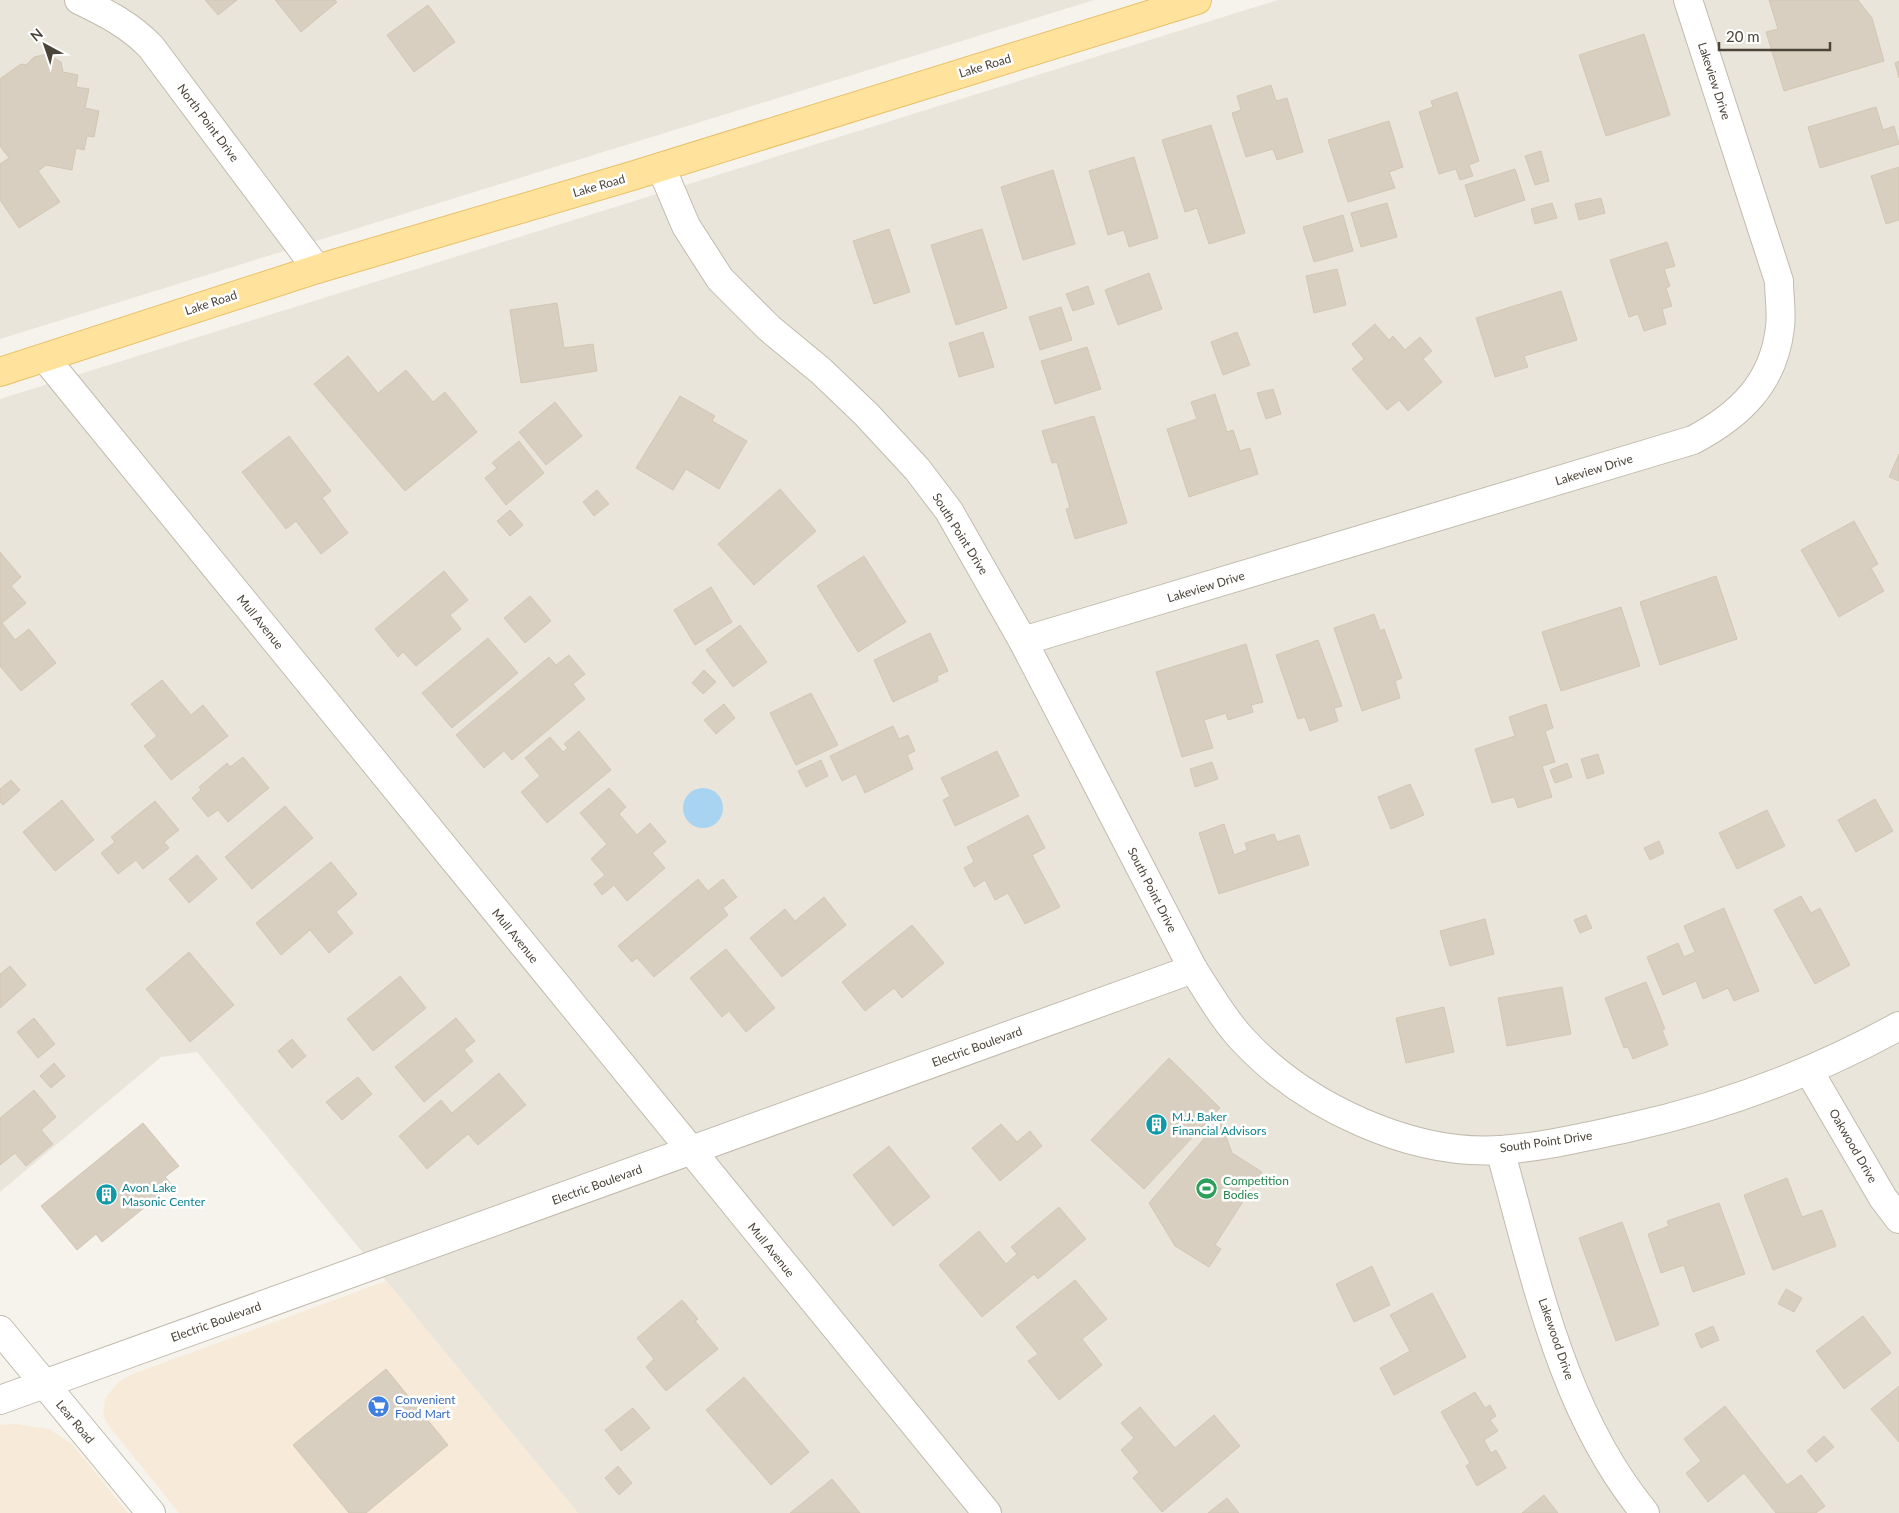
<svg xmlns="http://www.w3.org/2000/svg" width="1899" height="1513" viewBox="0 0 1899 1513" font-family="Lato,sans-serif">
<style>
.residential{fill:#eae5da}
.commercial{fill:#f7ead8}
.water{fill:#a8d4f2}
.building{fill:#d8cfc1;stroke:#d3c7b4}
.lines{fill:none;stroke-linecap:round;stroke-linejoin:round}
.minor-casing{stroke:#c2bbae;stroke-width:30}
.major-casing{stroke:#e7c169;stroke-width:30}
.minor{stroke:#fff;stroke-width:28}
.major{stroke:#ffe39c;stroke-width:28}
.labels{text-anchor:middle;stroke-width:5;stroke-linejoin:round;paint-order:stroke}
.street-label{font-size:12px;fill:#4b4439;stroke:#fff}
.culture-label{font-size:12px;fill:#0d838f;stroke:#fff;text-anchor:start}
.leisure-label{font-size:12px;fill:#27864d;stroke:#fff;text-anchor:start}
.shop-label{font-size:12px;fill:#366cbe;stroke:#fff;text-anchor:start}
</style>
<rect width="100%" height="100%" fill="#f6f3ec"/>
<g class="residential">
<polygon points="0,0 1094,0 0,339"/>
<polygon points="1278,0 1899,0 1899,1513 578,1513 197,1052 161,1057 0,1192 0,399"/>
</g>
<g class="commercial">
<polygon points="386,1281 578,1513 179,1513 109,1426 103,1415 105,1399 117,1383 130,1375"/>
<polygon points="16,1424 49,1429 72,1444 128,1513 0,1513 0,1425"/>
</g>
<circle class="water" cx="703" cy="808" r="20"/>
<g class="building">
<polygon points="205,0 237,0 218,15"/>
<polygon points="275,0 335,0 337,2 301,32"/>
<polygon points="1769,0 1858,0 1872,18 1884,61 1784,91 1766,32 1778,29"/>
<polygon points="428,5 455,42 414,72 387,35"/>
<polygon points="1644,34 1670,115 1606,136 1579,55"/>
<polygon points="47,54 61,62 63,72 78,75 76,87 89,89 85,108 99,111 94,137 87,136 84,150 76,148 72,170 46,165 38,171 60,202 19,228 0,200 0,164 9,158 0,146 0,82 1,78 21,64 26,65 34,57"/>
<polygon points="1899,61 1899,78 1895,63"/>
<polygon points="1271,85 1276,101 1287,98 1303,152 1277,160 1273,149 1246,157 1232,113 1241,110 1237,96"/>
<polygon points="1457,92 1479,161 1469,165 1473,176 1460,180 1456,169 1439,174 1419,112 1433,107 1431,101"/>
<polygon points="1876,107 1883,130 1894,126 1899,144 1820,168 1808,127"/>
<polygon points="1389,121 1403,167 1389,172 1395,188 1348,202 1328,140"/>
<polygon points="1211,125 1245,233 1209,244 1197,208 1185,212 1162,140"/>
<polygon points="1541,151 1549,181 1535,185 1525,156"/>
<polygon points="1134,157 1158,238 1129,247 1124,230 1108,235 1089,171"/>
<polygon points="1899,167 1899,220 1886,224 1871,176"/>
<polygon points="1515,169 1525,200 1475,217 1465,185"/>
<polygon points="1053,170 1075,244 1023,260 1001,187"/>
<polygon points="1601,198 1605,213 1579,220 1575,204"/>
<polygon points="1387,203 1397,237 1361,247 1351,213"/>
<polygon points="1552,203 1557,218 1535,224 1531,209"/>
<polygon points="1343,215 1353,251 1314,262 1303,227"/>
<polygon points="889,229 910,292 874,304 853,241"/>
<polygon points="982,229 1007,308 956,325 931,245"/>
<polygon points="1667,242 1675,266 1664,269 1670,286 1666,288 1672,306 1662,309 1666,324 1644,331 1638,314 1629,317 1610,260"/>
<polygon points="1337,269 1346,305 1314,313 1306,276"/>
<polygon points="1149,273 1162,309 1118,325 1105,290"/>
<polygon points="1088,286 1094,304 1073,311 1066,294"/>
<polygon points="1561,291 1577,340 1524,356 1528,367 1495,377 1476,318"/>
<polygon points="557,303 564,348 593,344 597,371 521,383 510,310"/>
<polygon points="1061,307 1072,340 1040,350 1029,317"/>
<polygon points="1375,324 1389,340 1393,336 1405,350 1420,337 1432,351 1423,359 1442,382 1408,411 1399,400 1387,410 1352,369 1364,359 1352,344"/>
<polygon points="983,332 994,367 959,377 949,343"/>
<polygon points="1237,332 1250,365 1223,375 1211,342"/>
<polygon points="1087,347 1101,389 1055,404 1041,361"/>
<polygon points="348,356 378,393 406,370 433,402 445,392 477,432 405,491 314,384"/>
<polygon points="1273,389 1281,414 1266,419 1257,393"/>
<polygon points="1215,394 1227,432 1233,430 1240,451 1250,448 1258,474 1189,497 1167,429 1197,419 1191,402"/>
<polygon points="680,396 715,416 712,421 747,441 719,489 686,469 673,490 636,468"/>
<polygon points="555,402 582,436 546,465 519,432"/>
<polygon points="1094,416 1127,523 1075,539 1066,509 1070,508 1057,462 1052,463 1042,431"/>
<polygon points="289,436 331,491 322,498 348,533 321,554 296,521 286,529 242,472"/>
<polygon points="519,441 544,473 506,505 485,478 497,468 492,463"/>
<polygon points="1899,454 1899,481 1889,477"/>
<polygon points="780,489 816,531 754,585 718,544"/>
<polygon points="597,490 609,504 594,516 583,502"/>
<polygon points="510,510 523,525 510,536 497,521"/>
<polygon points="1854,521 1878,564 1871,568 1884,591 1839,617 1801,550"/>
<polygon points="0,552 21,577 11,586 26,603 2,623 15,640 29,629 56,663 21,691 0,666"/>
<polygon points="864,556 906,622 858,652 817,586"/>
<polygon points="444,571 468,600 450,615 461,629 416,666 403,652 398,657 375,629"/>
<polygon points="1716,576 1737,639 1660,665 1640,602"/>
<polygon points="711,587 732,622 695,645 674,610"/>
<polygon points="530,596 551,621 525,643 504,618"/>
<polygon points="1621,607 1640,666 1561,691 1542,632"/>
<polygon points="1374,614 1380,631 1384,629 1402,678 1395,681 1400,698 1362,711 1334,628"/>
<polygon points="740,625 767,662 733,687 706,650"/>
<polygon points="930,633 948,671 937,676 938,681 893,702 874,660"/>
<polygon points="488,638 518,673 452,728 422,693"/>
<polygon points="1318,640 1342,706 1334,708 1338,721 1310,731 1305,717 1298,719 1276,655"/>
<polygon points="1246,644 1263,702 1251,705 1253,712 1228,720 1226,713 1204,720 1213,748 1182,757 1156,672"/>
<polygon points="569,655 585,674 573,684 585,699 512,760 504,751 484,768 456,735 549,657 556,665"/>
<polygon points="704,670 716,682 703,694 692,683"/>
<polygon points="162,680 191,715 203,705 228,736 171,780 144,746 157,736 131,704"/>
<polygon points="811,693 838,745 796,765 770,713"/>
<polygon points="724,704 735,718 716,734 704,720"/>
<polygon points="1546,704 1553,728 1545,731 1555,762 1542,766 1552,797 1518,808 1514,797 1492,803 1475,749 1515,736 1509,717"/>
<polygon points="893,726 899,739 908,735 915,751 907,755 913,769 865,793 856,774 842,781 830,756"/>
<polygon points="579,731 611,770 547,823 521,792 540,776 525,758 550,737 563,752 568,748 564,744"/>
<polygon points="997,751 1019,796 955,826 943,800 950,796 941,778"/>
<polygon points="1598,754 1604,773 1587,779 1581,759"/>
<polygon points="243,757 269,788 228,822 218,810 208,817 192,798 201,790 199,787 227,763 230,767"/>
<polygon points="821,760 828,776 806,787 798,771"/>
<polygon points="1212,762 1218,779 1195,787 1190,769"/>
<polygon points="1567,763 1572,777 1555,783 1550,770"/>
<polygon points="11,780 20,790 3,805 0,802 0,789"/>
<polygon points="1410,784 1424,815 1391,829 1378,797"/>
<polygon points="609,788 626,807 619,814 637,835 650,823 666,842 652,853 665,868 627,901 614,885 602,895 594,884 605,875 591,859 607,844 580,813"/>
<polygon points="1875,799 1893,831 1856,852 1838,820"/>
<polygon points="62,800 94,840 55,871 23,832"/>
<polygon points="155,801 179,830 164,842 169,848 143,869 136,860 118,874 101,853 115,842 111,837"/>
<polygon points="285,806 313,838 252,889 225,857"/>
<polygon points="1767,810 1785,846 1737,869 1719,833"/>
<polygon points="1028,815 1045,848 1032,855 1060,907 1025,924 1008,893 995,900 985,880 974,887 964,868 974,862 967,847"/>
<polygon points="1224,824 1234,855 1247,850 1245,843 1274,834 1277,842 1299,835 1309,865 1219,894 1199,833"/>
<polygon points="1659,841 1664,853 1650,860 1644,848"/>
<polygon points="197,855 217,879 189,903 169,879"/>
<polygon points="331,862 357,894 336,912 353,933 329,953 310,930 281,955 256,923"/>
<polygon points="698,879 708,891 723,879 737,897 723,908 728,915 654,977 637,958 632,962 618,946"/>
<polygon points="1801,896 1811,913 1820,908 1850,965 1815,984 1774,910"/>
<polygon points="824,897 846,925 782,977 750,938 785,909 795,921"/>
<polygon points="1724,908 1759,991 1734,1001 1728,988 1703,999 1696,981 1663,995 1647,957 1678,943 1684,957 1695,952 1684,926"/>
<polygon points="1586,915 1592,928 1580,933 1574,920"/>
<polygon points="1485,919 1494,954 1450,966 1440,931"/>
<polygon points="912,925 944,963 902,998 894,988 865,1011 842,982"/>
<polygon points="726,949 775,1008 746,1032 729,1011 722,1017 690,978"/>
<polygon points="189,952 234,1005 190,1042 146,989"/>
<polygon points="10,966 26,985 0,1008 0,974"/>
<polygon points="400,976 426,1008 373,1051 347,1019"/>
<polygon points="1646,982 1665,1029 1662,1030 1668,1045 1633,1059 1628,1047 1624,1048 1605,998"/>
<polygon points="1562,987 1571,1034 1507,1046 1498,998"/>
<polygon points="1444,1007 1454,1052 1406,1063 1396,1018"/>
<polygon points="34,1018 55,1044 38,1058 17,1032"/>
<polygon points="456,1018 475,1041 464,1050 473,1061 424,1102 395,1067"/>
<polygon points="292,1039 306,1056 292,1068 278,1051"/>
<polygon points="1169,1058 1220,1108 1144,1189 1091,1140"/>
<polygon points="54,1063 65,1076 51,1088 40,1076"/>
<polygon points="499,1073 526,1105 478,1145 468,1134 427,1169 399,1136 441,1100 452,1113"/>
<polygon points="358,1077 372,1094 342,1120 326,1102"/>
<polygon points="34,1090 56,1117 41,1130 53,1144 26,1166 15,1153 0,1165 0,1118"/>
<polygon points="1220,1120 1232,1153 1262,1172 1215,1245 1221,1249 1209,1267 1175,1246 1149,1203"/>
<polygon points="143,1123 179,1166 165,1177 172,1185 102,1242 96,1234 77,1250 41,1206"/>
<polygon points="1001,1124 1017,1142 1030,1131 1042,1146 1000,1181 972,1148"/>
<polygon points="889,1146 930,1197 893,1226 853,1175"/>
<polygon points="1787,1178 1802,1217 1822,1210 1836,1246 1773,1270 1744,1195"/>
<polygon points="1719,1203 1745,1274 1693,1292 1684,1265 1661,1273 1648,1234 1669,1226 1667,1221"/>
<polygon points="1059,1207 1086,1239 1038,1279 1034,1274 982,1317 939,1265 979,1231 1006,1264 1017,1254 1011,1247"/>
<polygon points="1622,1222 1659,1325 1616,1341 1579,1238"/>
<polygon points="1372,1266 1390,1305 1354,1322 1336,1284"/>
<polygon points="1075,1280 1107,1319 1082,1339 1102,1365 1059,1400 1028,1361 1038,1354 1016,1327"/>
<polygon points="1786,1289 1802,1298 1794,1312 1778,1304"/>
<polygon points="1432,1293 1466,1357 1394,1395 1380,1368 1410,1351 1390,1315"/>
<polygon points="682,1300 698,1319 695,1321 718,1349 666,1391 646,1367 654,1359 637,1338"/>
<polygon points="1863,1316 1891,1353 1844,1389 1816,1351"/>
<polygon points="1713,1326 1719,1340 1701,1348 1695,1334"/>
<polygon points="386,1369 448,1445 366,1513 349,1513 293,1445"/>
<polygon points="744,1377 809,1452 771,1485 706,1410"/>
<polygon points="1899,1386 1899,1442 1871,1409"/>
<polygon points="1475,1392 1485,1408 1490,1405 1496,1416 1490,1420 1498,1431 1484,1440 1491,1453 1496,1450 1506,1468 1477,1486 1466,1466 1470,1463 1441,1412"/>
<polygon points="1725,1406 1787,1485 1801,1475 1825,1506 1816,1513 1776,1513 1744,1473 1708,1502 1686,1473 1701,1461 1684,1439"/>
<polygon points="1140,1407 1175,1448 1214,1415 1240,1446 1162,1512 1133,1478 1139,1472 1121,1450 1134,1438 1121,1423"/>
<polygon points="633,1408 650,1428 621,1451 605,1430"/>
<polygon points="1824,1436 1834,1447 1816,1462 1807,1451"/>
<polygon points="618,1466 632,1483 619,1495 605,1478"/>
<polygon points="832,1479 860,1513 790,1513"/>
<polygon points="1544,1495 1558,1513 1522,1513"/>
<polygon points="1227,1498 1239,1513 1208,1513"/>
</g>
<g class="lines">
<defs>
<g id="minor">
<path d="M79 0C106 13 130 25 151 47L317 269"/>
<path d="M661 167 686 226 720 279 769 328 821 371 866 414 917 469 949 511 1023 641 1193 969C1209 993 1223 1019 1243 1040 1304 1106 1411 1156 1501 1150 1543 1147 1585 1137 1627 1128 1722 1107 1814 1073 1899 1026"/>
<polyline points="45,358 987,1513"/>
<path d="M1023 641 1693 440C1740 415 1774 383 1780 327 1782 312 1779 296 1779 281L1688 0"/>
<polyline points="1809,1071 1883,1198 1899,1219"/>
<path d="M1500 1150C1535 1274 1561 1411 1645 1513"/>
<polyline points="0,1330 151,1513"/>
<polyline points="0,1400 1193,969"/>
</g>
<polyline id="major" points="0,372 317,269 635,175 1197,0"/>
</defs>
<use href="#minor" class="minor-casing"/>
<use href="#major" class="major-casing"/>
<use href="#minor" class="minor"/>
<use href="#major" class="major"/>
</g>
<defs>
<symbol id="building-disc" viewBox="-11 -11 22 22"><circle r="9.5" fill="#0f9aa8" stroke="#fff"/><path d="M-4-6H4V6H1V3H-1V6H-4ZM-2.5-4.3h1.7v1.8h-1.7ZM.8-4.3h1.7v1.8H.8ZM-2.5-1h1.7V.8h-1.7ZM.8-1h1.7V.8H.8Z" fill="#fff"/></symbol>
<symbol id="stadium-disc" viewBox="-11 -11 22 22"><circle r="9.5" fill="#2e9e5b" stroke="#fff"/><path d="M0-5a6.5 5 0 1 0 0 10a6.5 5 0 1 0 0-10ZM-3.5-1.8h7v3.6h-7Z" fill="#fff"/></symbol>
<symbol id="supermarket-disc" viewBox="-11 -11 22 22"><circle r="9.5" fill="#3f7fe0" stroke="#fff"/><path d="M-6-5.5h2.5l.6 2H6L4.5 2H-2.5L-4.4-4H-6ZM-1.5 3.2a1.3 1.3 0 1 0 .1 0ZM3 3.2a1.3 1.3 0 1 0 .1 0Z" fill="#fff"/></symbol>
</defs>
<g fill-rule="evenodd">
<use href="#building-disc" x="1144" y="1112" width="25" height="25"/>
<use href="#stadium-disc" x="1194" y="1176" width="25" height="25"/>
<use href="#building-disc" x="94" y="1182" width="25" height="25"/>
<use href="#supermarket-disc" x="366" y="1394" width="25" height="25"/>
</g>
<g class="labels">
<g class="street-label">
<text transform="translate(985 66) rotate(-17)" y="4">Lake Road</text>
<text transform="translate(1714 81) rotate(72)" y="4">Lakeview Drive</text>
<text transform="translate(208 123) rotate(53)" y="4">North Point Drive</text>
<text transform="translate(599 186) rotate(-16)" y="4">Lake Road</text>
<text transform="translate(211 303) rotate(-18)" y="4">Lake Road</text>
<text transform="translate(1594 470) rotate(-17)" y="4">Lakeview Drive</text>
<text transform="translate(960 534) rotate(58)" y="4">South Point Drive</text>
<text transform="translate(1206 587) rotate(-17)" y="4">Lakeview Drive</text>
<text transform="translate(260 622) rotate(51)" y="4">Mull Avenue</text>
<text transform="translate(1152 890) rotate(63)" y="4">South Point Drive</text>
<text transform="translate(515 936) rotate(51)" y="4">Mull Avenue</text>
<text transform="translate(977 1047) rotate(-20)" y="4">Electric Boulevard</text>
<text transform="translate(1546 1142) rotate(-8)" y="4">South Point Drive</text>
<text transform="translate(1853 1146) rotate(60)" y="4">Oakwood Drive</text>
<text transform="translate(597 1185) rotate(-20)" y="4">Electric Boulevard</text>
<text transform="translate(771 1250) rotate(51)" y="4">Mull Avenue</text>
<text transform="translate(216 1322) rotate(-20)" y="4">Electric Boulevard</text>
<text transform="translate(1556 1339) rotate(71)" y="4">Lakewood Drive</text>
<text transform="translate(75 1422) rotate(50)" y="4">Lear Road</text>
</g>
<g class="culture-label">
<text x="1172" y="1121">M.J. Baker<tspan x="1172" dy="14">Financial Advisors</tspan></text>
<text x="122" y="1192">Avon Lake<tspan x="122" dy="14">Masonic Center</tspan></text>
</g>
<g class="leisure-label">
<text x="1223" y="1185">Competition<tspan x="1223" dy="14">Bodies</tspan></text>
</g>
<g class="shop-label">
<text x="395" y="1404">Convenient<tspan x="395" dy="14">Food Mart</tspan></text>
</g>
</g>
<g transform="translate(45 45) rotate(320)" stroke="#ffffff" stroke-width="4" paint-order="stroke">
<path d="M0-4L9 19L0 12L-9 19Z" fill="#4b4439"/>
<text y="-8" font-size="14" font-weight="bold" text-anchor="middle" fill="#4b4439">N</text>
</g>
<path d="M1719 42v8h111v-8" fill="none" stroke="#4b4439" stroke-width="2.5"/>
<text x="1726" y="42" font-size="15" fill="#4b4439" stroke="#ffffff" stroke-width="4" paint-order="stroke">20 m</text>
</svg>
